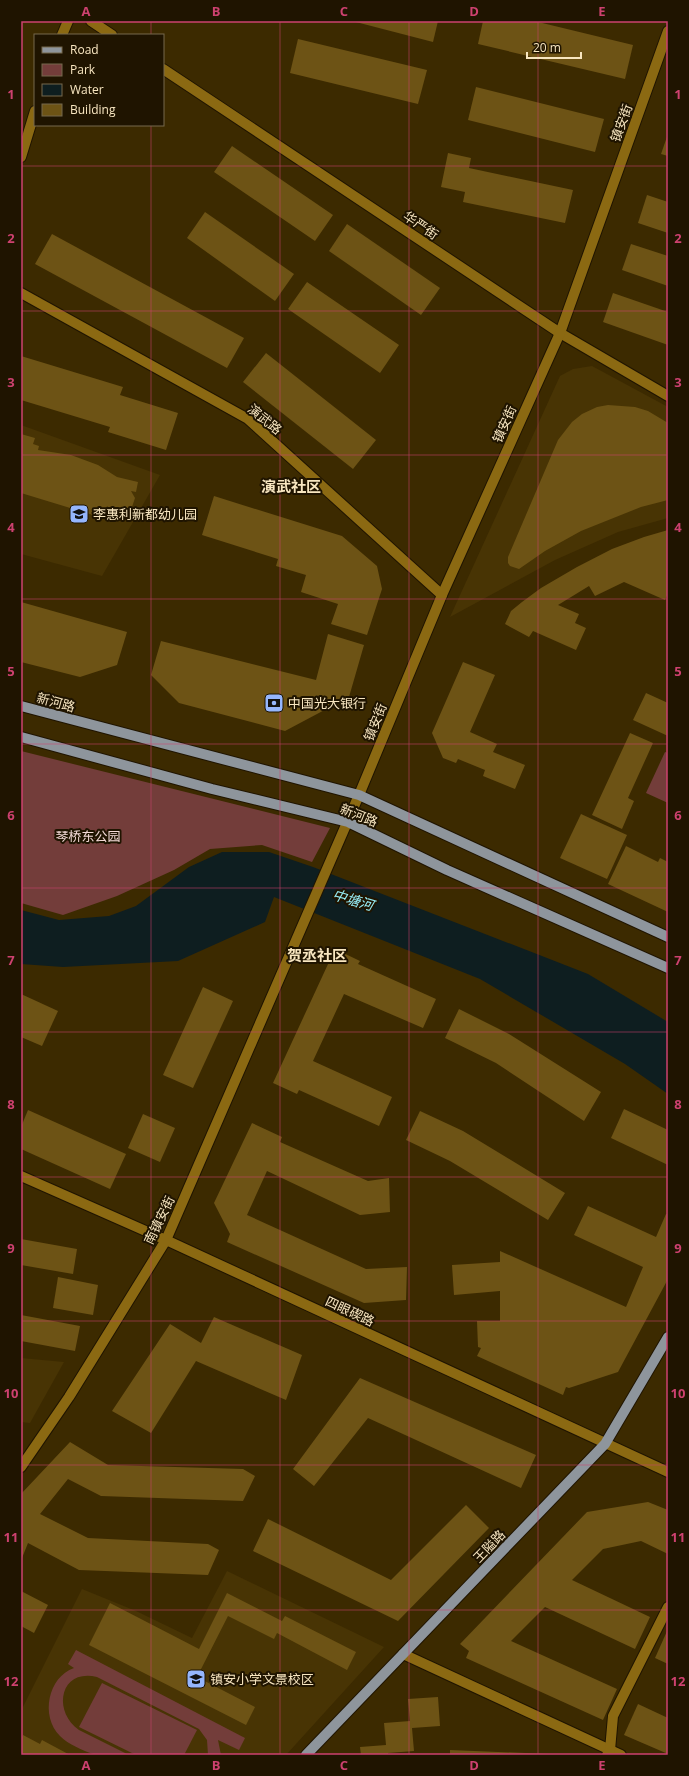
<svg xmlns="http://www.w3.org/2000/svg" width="689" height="1776" viewBox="0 0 689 1776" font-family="'Open Sans','Noto Sans SC',sans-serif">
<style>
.built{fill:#483404}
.green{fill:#733d3a}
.water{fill:#0e1e20}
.building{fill:#6d5315}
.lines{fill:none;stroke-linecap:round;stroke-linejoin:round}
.minor-casing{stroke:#1f1400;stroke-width:12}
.major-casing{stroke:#1f1400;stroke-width:12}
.minor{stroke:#8b6912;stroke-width:10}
.major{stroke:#8e959c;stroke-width:10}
.grid{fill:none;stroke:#cd416f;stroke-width:1;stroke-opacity:0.55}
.labels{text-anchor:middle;stroke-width:4;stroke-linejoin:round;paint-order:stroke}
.street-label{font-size:13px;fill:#f8e6c0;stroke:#1f1400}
.poi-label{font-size:13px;fill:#f8e6c0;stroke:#1f1400;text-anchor:start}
.park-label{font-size:13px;fill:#f4dbd8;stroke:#1f1400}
.water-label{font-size:14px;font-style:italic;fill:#97eef7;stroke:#1f1400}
.quarter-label{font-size:15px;font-weight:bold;fill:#f8e6c0;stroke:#1f1400}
.neatline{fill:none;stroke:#cd416f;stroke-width:1.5}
.grid-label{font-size:13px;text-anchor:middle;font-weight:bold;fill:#cd416f}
</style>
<rect width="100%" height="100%" fill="#3c2a00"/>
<g class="built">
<polygon points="592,366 668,407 668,518 618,532 555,560 450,617 560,376 573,369"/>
<polygon points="21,425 160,475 102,576 21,554"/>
<polygon points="21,1358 64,1362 30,1423 21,1422"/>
<polygon points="227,1571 384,1647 286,1755 21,1755 21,1711 82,1589 136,1611 192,1638"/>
</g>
<g class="green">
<polygon points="21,751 330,828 312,862 262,845 210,849 174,870 117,896 63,915 21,903"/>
<polygon points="665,752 668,753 668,803 646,793"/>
<path d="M76 1650 245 1738 239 1750 218 1740 221 1755H208L207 1740 199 1729 97 1677C60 1668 52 1711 79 1730L129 1755C120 1755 101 1757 93 1754 82 1750 68 1744 60 1736 40 1716 48 1677 74 1668L68 1664Z"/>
<polygon points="102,1683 197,1730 184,1755 136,1755 79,1727"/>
</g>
<polygon class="water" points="222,852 269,852 313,867 588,974 668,1022 668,1094 625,1064 480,979 274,897 265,922 178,961 63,967 21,964 21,910 59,920 109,916 136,906 189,867"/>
<g class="building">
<polygon points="352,21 438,21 433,42"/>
<polygon points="483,21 534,21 633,45 625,79 478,44"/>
<polygon points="298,39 427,70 418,104 290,73"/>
<polygon points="476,87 604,119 595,152 468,120"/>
<polygon points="668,134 668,156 661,154"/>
<polygon points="232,146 333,215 315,241 214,172"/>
<polygon points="448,153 471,158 469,168 573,190 565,223 463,202 465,192 441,187"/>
<polygon points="647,195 668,202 668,233 638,223"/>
<polygon points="205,212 294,274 275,301 187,238"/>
<polygon points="347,224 440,288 421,315 329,251"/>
<polygon points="52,234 244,338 227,368 35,264"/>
<polygon points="631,244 668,256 668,286 622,270"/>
<polygon points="307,282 399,345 380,373 288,309"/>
<polygon points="613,293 668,312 668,345 603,322"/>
<polygon points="266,353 376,440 353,469 243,382"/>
<polygon points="21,356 123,387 120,395 178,413 166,450 108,432 110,427 21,400"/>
<polygon points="608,405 635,407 648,411 668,423 668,500 641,507 581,531 545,551 519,569 510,566 508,563 508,557 558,440 572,422 582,414 597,407"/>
<polygon points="21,434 35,438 33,444 39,446 38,450 71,455 98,465 117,477 138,482 136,492 131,491 135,498 131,510 127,514 115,514 107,506 103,518 21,493"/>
<polygon points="214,496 342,536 377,566 382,589 367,635 331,624 338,604 301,592 306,575 276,566 278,559 202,535"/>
<polygon points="668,530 668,593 665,600 624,582 595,596 589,586 558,605 579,614 575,623 586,628 576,650 533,631 529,637 505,624 511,611 522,602 541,588 577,567 612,549 644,537"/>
<polygon points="21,602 127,632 117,665 80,677 21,662"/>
<polygon points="328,634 364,645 349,697 285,731 179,703 151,675 161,641 316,680"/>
<polygon points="463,662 495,675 470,732 497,744 493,752 525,765 515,789 483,776 485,770 458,759 456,763 443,758 432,733"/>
<polygon points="646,693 668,703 667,712 668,712 668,736 633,720"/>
<polygon points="630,733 653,743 628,798 634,801 622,829 592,815"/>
<polygon points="581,814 627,835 607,879 560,858"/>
<polygon points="626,846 658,862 660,858 668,862 668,912 608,884"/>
<polygon points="335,949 360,961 358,964 436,999 423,1028 344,994 313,1061 392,1097 379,1126 299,1090 297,1094 273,1083"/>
<polygon points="203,987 233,1001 193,1088 163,1075"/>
<polygon points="21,994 58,1011 42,1046 21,1037"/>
<polygon points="459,1009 509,1034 601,1092 584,1121 496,1063 445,1038"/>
<polygon points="624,1109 668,1130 668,1165 611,1138"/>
<polygon points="28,1110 126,1154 110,1189 21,1149 21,1127"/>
<polygon points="420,1111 463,1131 565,1193 548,1220 450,1161 406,1140"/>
<polygon points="143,1114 175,1128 160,1162 128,1148"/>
<polygon points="252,1123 282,1137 280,1142 368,1181 389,1178 390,1212 360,1215 267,1171 247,1215 366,1269 407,1267 406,1300 364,1303 227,1242 230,1234 214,1203"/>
<polygon points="588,1206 656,1237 666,1214 668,1214 668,1279 618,1372 569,1388 566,1387 563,1395 477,1356 481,1348 478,1347 477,1321 500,1321 500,1291 454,1295 452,1265 500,1262 500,1251 626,1307 643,1267 574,1235"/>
<polygon points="21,1239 77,1249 73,1274 21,1265"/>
<polygon points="58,1277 98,1285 93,1315 53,1308"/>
<polygon points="21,1315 80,1326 75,1351 21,1341"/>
<polygon points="214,1317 302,1355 286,1400 196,1361 151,1433 112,1411 170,1324 201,1343"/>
<polygon points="360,1378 536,1455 521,1488 368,1418 314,1486 293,1469"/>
<polygon points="70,1442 108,1465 243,1469 255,1476 243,1501 101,1496 68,1479 40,1514 88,1538 208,1544 219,1550 208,1575 79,1570 28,1543 22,1558 21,1558 21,1494"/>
<polygon points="648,1502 668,1510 668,1554 641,1541 603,1549 572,1580 650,1617 635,1649 545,1607 511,1641 617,1689 603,1720 466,1658 469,1651 460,1644 587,1512"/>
<polygon points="466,1505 489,1528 398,1621 253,1551 268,1519 391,1580"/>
<polygon points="21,1591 48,1605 34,1633 21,1626"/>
<polygon points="227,1593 282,1621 285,1616 356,1652 347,1670 277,1633 274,1639 228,1616 197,1677 255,1707 246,1725 89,1645 110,1603 199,1649"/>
<polygon points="668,1629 668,1664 655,1658"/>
<polygon points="438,1697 440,1726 412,1728 414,1751 388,1753 388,1755 361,1755 360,1747 386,1745 384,1723 410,1721 408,1699"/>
<polygon points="638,1704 668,1718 668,1754 624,1735"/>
<polygon points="23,1735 40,1744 42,1740 70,1755 21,1755 21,1739"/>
<polygon points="450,1750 549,1754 549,1755 450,1755"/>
</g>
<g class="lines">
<defs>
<g id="minor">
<polyline points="91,21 112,35"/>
<polyline points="62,35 68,21"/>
<polyline points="163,69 560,333 668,396"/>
<polyline points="21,157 35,111"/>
<polyline points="21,293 248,419 442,595"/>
<polyline points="21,1176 166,1240 668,1472"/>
<polyline points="21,1467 69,1397 166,1240 359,795 442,595 560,333 668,31"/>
<polyline points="403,1654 621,1755"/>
<polyline points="607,1755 610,1750 613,1716 668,1607"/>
</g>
<g id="major">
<polyline points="21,706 359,795 668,937"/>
<polyline points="21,737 212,789 348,822 447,870 668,968"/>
<polyline points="306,1755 605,1444 668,1337"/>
</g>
</defs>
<use href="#minor" class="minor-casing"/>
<use href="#major" class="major-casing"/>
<use href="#minor" class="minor"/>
<use href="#major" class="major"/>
</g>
<path class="grid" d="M151 21V35M280 21V1755M409 21V1755M538 21V1755M151 125V1755M21 166H668M21 311H668M21 455H668M21 599H668M21 744H668M21 888H668M21 1032H668M21 1177H668M21 1321H668M21 1465H668M21 1610H668"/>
<defs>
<symbol id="school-square" viewBox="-11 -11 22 22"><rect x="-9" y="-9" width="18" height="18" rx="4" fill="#95b6fd" stroke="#1f1400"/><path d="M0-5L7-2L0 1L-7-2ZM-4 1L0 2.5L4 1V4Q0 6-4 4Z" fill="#111"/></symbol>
<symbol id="bank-square" viewBox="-11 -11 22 22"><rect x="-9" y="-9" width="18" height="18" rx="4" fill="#95b6fd" stroke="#1f1400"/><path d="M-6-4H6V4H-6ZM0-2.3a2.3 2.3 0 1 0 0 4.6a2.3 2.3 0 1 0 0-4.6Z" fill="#111"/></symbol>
</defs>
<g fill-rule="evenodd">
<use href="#school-square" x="68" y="503" width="22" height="22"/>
<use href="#bank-square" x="263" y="692" width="22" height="22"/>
<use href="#school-square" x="185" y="1668" width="22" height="22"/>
</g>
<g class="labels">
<g class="street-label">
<text transform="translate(621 123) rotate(-70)" y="5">镇安街</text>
<text transform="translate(421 225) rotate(34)" y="5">华严街</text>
<text transform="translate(265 419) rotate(39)" y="5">演武路</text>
<text transform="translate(504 424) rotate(-66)" y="5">镇安街</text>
<text transform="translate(56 702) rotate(15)" y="5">新河路</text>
<text transform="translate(375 722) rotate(-68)" y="5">镇安街</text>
<text transform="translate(359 815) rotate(22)" y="5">新河路</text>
<text transform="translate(159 1220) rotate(-64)" y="5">南镇安街</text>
<text transform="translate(350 1311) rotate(25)" y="5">四眼碶路</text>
<text transform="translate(489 1546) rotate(-46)" y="5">王隘路</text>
</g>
<g class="poi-label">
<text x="93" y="519">李惠利新都幼儿园</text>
<text x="288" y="708">中国光大银行</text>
<text x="210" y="1684">镇安小学文景校区</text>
</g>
<g class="park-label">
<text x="88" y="841">琴桥东公园</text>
</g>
<g class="water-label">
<text transform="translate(353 900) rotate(16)" y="5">中塘河</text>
</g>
<g class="quarter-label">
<text x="291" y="492">演武社区</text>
<text x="317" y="961">贺丞社区</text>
</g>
</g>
<rect width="689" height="1776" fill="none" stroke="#1f1400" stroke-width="44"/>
<rect x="34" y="34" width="130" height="92" fill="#1f1400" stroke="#76684d"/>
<rect x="42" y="47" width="20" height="6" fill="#8e959c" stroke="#76684d"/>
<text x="70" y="54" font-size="12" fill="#f8e6c0">Road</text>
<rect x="42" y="64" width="20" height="12" fill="#733d3a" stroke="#76684d"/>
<text x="70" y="74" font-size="12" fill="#f8e6c0">Park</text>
<rect x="42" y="84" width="20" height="12" fill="#0e1e20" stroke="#76684d"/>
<text x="70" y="94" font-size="12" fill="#f8e6c0">Water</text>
<rect x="42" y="104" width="20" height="12" fill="#6d5315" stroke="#76684d"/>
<text x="70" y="114" font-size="12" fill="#f8e6c0">Building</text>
<path d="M527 52v6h54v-6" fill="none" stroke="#f8e6c0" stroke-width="2"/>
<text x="533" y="52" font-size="12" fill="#f8e6c0" stroke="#1f1400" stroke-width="3" paint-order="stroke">20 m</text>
<rect x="22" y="22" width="645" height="1732" class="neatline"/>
<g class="grid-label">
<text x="86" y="16">A</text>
<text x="216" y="16">B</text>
<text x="344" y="16">C</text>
<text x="474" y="16">D</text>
<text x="602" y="16">E</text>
<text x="11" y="99">1</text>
<text x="678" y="99">1</text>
<text x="11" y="243">2</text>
<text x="678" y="243">2</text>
<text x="11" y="387">3</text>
<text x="678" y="387">3</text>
<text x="11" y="532">4</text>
<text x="678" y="532">4</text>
<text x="11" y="676">5</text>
<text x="678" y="676">5</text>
<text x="11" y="820">6</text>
<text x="678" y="820">6</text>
<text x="11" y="965">7</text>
<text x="678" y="965">7</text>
<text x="11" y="1109">8</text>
<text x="678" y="1109">8</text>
<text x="11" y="1253">9</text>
<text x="678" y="1253">9</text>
<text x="11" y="1398">10</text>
<text x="678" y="1398">10</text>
<text x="11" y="1542">11</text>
<text x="678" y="1542">11</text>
<text x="11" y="1686">12</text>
<text x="678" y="1686">12</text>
<text x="86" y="1770">A</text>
<text x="216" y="1770">B</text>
<text x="344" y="1770">C</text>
<text x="474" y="1770">D</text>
<text x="602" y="1770">E</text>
</g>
</svg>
